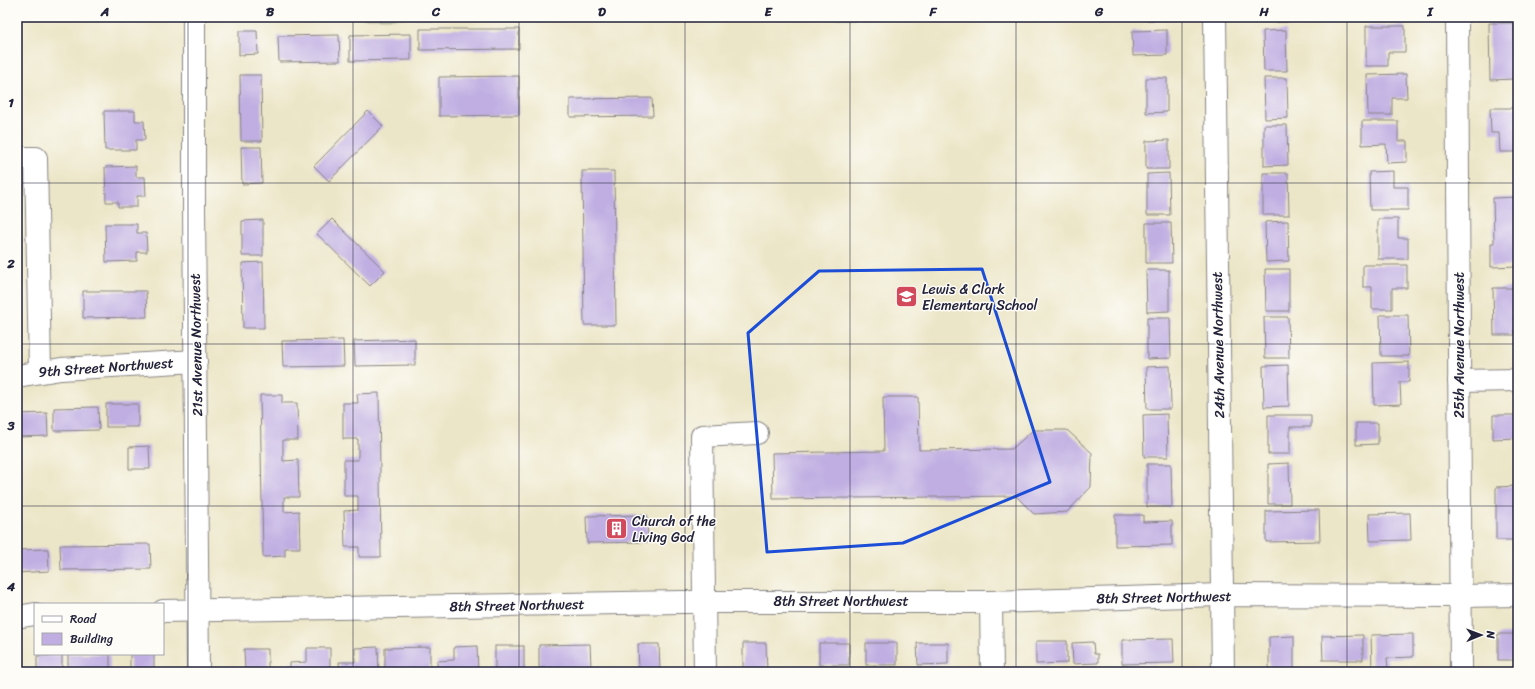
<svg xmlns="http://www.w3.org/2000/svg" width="1535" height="689" viewBox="0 0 1535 689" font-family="Sriracha,sans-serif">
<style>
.green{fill:#8dca80;stroke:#58765e}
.building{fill:#c0aee2}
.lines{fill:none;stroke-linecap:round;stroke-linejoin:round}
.minor-casing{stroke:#878482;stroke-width:24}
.minor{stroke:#fff;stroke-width:22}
.marked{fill:none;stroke:#1d4ed8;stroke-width:3;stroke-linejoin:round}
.grid{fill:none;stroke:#22223b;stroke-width:1;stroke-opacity:0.55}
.labels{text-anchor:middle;stroke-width:3;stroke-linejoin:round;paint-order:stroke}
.poi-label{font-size:14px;fill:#22223b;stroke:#fdfcf7;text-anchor:start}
.street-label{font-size:14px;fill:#22223b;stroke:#fdfcf7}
.neatline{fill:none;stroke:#22223b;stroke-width:1.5}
.grid-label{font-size:13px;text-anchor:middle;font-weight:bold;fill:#22223b}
</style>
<rect width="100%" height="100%" fill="#fdfcf7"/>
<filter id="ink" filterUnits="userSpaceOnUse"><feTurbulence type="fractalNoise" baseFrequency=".025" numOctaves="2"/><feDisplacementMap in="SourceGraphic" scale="8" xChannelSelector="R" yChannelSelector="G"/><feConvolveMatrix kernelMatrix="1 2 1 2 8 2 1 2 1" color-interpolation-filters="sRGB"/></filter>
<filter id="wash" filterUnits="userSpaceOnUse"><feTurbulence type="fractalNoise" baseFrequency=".012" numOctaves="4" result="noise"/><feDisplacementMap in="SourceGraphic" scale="16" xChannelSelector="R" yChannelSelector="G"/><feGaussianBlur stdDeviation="0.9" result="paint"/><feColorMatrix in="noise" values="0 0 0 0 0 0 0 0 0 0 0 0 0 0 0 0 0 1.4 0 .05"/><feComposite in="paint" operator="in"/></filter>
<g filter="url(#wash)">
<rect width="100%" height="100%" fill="#ece6c8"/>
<polygon class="green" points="238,17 1092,17 1092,18"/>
<g id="blocks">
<g class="building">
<rect x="1146" y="17" width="21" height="3"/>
<rect x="1264" y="17" width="23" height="5"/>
<polygon points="1489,23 1514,23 1515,79 1490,80"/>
<polygon points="1366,26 1405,26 1405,52 1388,52 1388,66 1366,66"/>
<polygon points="420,29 519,29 519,49 420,50"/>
<polygon points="1167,30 1167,55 1133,56 1132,31"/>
<polygon points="1286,30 1287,71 1264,71 1263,31"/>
<polygon points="239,31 257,31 258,54 239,55"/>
<polygon points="411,34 411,60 350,61 350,35"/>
<polygon points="339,35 340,61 279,62 278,36"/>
<polygon points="1406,74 1407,98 1392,98 1392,115 1368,115 1367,75"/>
<polygon points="240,75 261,75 262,141 241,141"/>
<polygon points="519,76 519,115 439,116 439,77"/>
<polygon points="1146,78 1167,78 1167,112 1146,113"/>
<polygon points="1264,78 1287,78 1288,118 1265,119"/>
<polygon points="652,98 653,116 570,117 570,99"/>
<polygon points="1490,108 1518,108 1518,152 1500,152 1499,133 1491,133"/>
<polygon points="104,111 135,111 135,121 144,121 145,140 136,140 136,150 105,150"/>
<polygon points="368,111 383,126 329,181 314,166"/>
<polygon points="1362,121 1398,121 1398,141 1407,141 1407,162 1387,163 1386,144 1362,145"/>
<polygon points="1264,125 1287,125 1288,165 1264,166"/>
<polygon points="1169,140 1169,169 1146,169 1146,141"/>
<polygon points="241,147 261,147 262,183 242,184"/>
<polygon points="136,166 136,177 145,177 146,196 137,196 137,207 118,207 118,202 106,202 105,167"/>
<polygon points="582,171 614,171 616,325 584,325"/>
<polygon points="1393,171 1393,187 1408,187 1408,210 1370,210 1369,172"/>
<polygon points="1169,173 1170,215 1147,215 1147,174"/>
<polygon points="1263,173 1288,173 1289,215 1263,215"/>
<polygon points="1518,197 1518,266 1491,267 1491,243 1494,243 1493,198"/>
<polygon points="332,219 385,271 370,286 317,234"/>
<polygon points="1378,219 1398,219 1398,238 1408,238 1408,259 1378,259"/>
<polygon points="263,220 263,256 242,256 242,221"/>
<polygon points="1288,221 1289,261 1266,262 1265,222"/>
<polygon points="1146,223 1171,223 1172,263 1146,263"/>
<polygon points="105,224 137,224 137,233 146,233 147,252 137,252 137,261 106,262"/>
<polygon points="263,262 264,328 243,328 242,263"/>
<polygon points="1363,265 1407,265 1407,288 1392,288 1392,309 1372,309 1372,287 1363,287"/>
<polygon points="1265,269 1289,269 1289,311 1266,311"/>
<polygon points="1146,270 1169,270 1169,311 1147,312"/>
<polygon points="1493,288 1514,288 1515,335 1494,335"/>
<polygon points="83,291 146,291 147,317 83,318"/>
<polygon points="1380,315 1408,315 1409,356 1381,356"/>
<polygon points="1264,317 1288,317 1289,358 1265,358"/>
<polygon points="1147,318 1170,318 1171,358 1147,359"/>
<polygon points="415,339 415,365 355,366 354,341"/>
<polygon points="343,340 344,366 283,367 282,341"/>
<polygon points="1409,362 1409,382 1400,382 1401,404 1374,405 1373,363"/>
<polygon points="1288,365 1289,406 1264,407 1263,366"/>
<polygon points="1170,366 1171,409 1147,409 1146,367"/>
<polygon points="379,393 381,557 359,557 359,547 345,547 344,511 358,510 358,496 344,496 344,460 358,460 358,439 343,439 343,403 358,403 357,394"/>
<polygon points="260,395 282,395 282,403 297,403 298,440 283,440 283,461 298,460 299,497 284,497 284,512 299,511 300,548 285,548 285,556 263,557"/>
<polygon points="883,397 918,397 919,450 1012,449 1033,430 1067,430 1092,453 1091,487 1067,512 1034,514 1016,496 773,499 772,453 884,451"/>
<rect x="106" y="404" width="32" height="23"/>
<polygon points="98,407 99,430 54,431 54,408"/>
<polygon points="47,413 48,436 17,437 17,414"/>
<polygon points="1167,414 1168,457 1144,457 1143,415"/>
<polygon points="1268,415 1311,415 1311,427 1290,427 1290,454 1268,454"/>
<polygon points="1493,415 1518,415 1518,438 1493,439"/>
<polygon points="1356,423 1378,423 1378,444 1356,445"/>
<polygon points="149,446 150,469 129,469 129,447"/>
<polygon points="1289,463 1290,504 1268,504 1268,464"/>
<polygon points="1147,464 1171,464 1172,507 1147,507"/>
<polygon points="1518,486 1518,540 1496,540 1496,487"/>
<polygon points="1319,510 1320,541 1266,542 1266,511"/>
<polygon points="1410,513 1411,540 1370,541 1369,514"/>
<polygon points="647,515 648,542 587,543 586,516"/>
<polygon points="1115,515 1143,515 1143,522 1172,521 1172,545 1115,546"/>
<polygon points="150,544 151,569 61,570 60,545"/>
<polygon points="48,549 49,571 17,573 17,550"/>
<polygon points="1413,634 1413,657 1387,658 1388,669 1372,670 1371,635"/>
<rect x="1498" y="634" width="20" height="26"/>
<polygon points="1363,635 1363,660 1323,660 1322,636"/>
<polygon points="1294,636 1294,672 1269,672 1269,637"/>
<polygon points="1173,639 1174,663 1122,664 1122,640"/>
<polygon points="1036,641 1067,641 1067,663 1036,664"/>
<polygon points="1093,642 1094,654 1098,654 1098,663 1073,664 1072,643"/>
<polygon points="743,643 766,643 767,672 743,672"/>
<rect x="819" y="643" width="30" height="22"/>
<rect x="866" y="643" width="31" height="22"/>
<polygon points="917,643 948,643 948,664 918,665"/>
<polygon points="590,644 591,667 539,668 539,645"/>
<polygon points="638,644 659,644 660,672 639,672"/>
<polygon points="477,646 478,672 437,672 437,661 454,660 454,647"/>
<rect x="495" y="646" width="29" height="26"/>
<polygon points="378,647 379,672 340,672 339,662 355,662 355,648"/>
<polygon points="430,647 430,671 385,672 385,648"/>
<polygon points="307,648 330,648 330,672 290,672 290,663 307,662"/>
<polygon points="244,649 268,649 268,672 245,672"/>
<rect x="68" y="654" width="42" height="18"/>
<rect x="130" y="654" width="24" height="18"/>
<polygon points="62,655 62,672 37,672 37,656"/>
</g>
</g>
</g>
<g filter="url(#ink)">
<use href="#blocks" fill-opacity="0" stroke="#878482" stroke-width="1"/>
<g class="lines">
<defs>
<g id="minor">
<polyline points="194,17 194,208 198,672"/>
<polyline points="1215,17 1223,672"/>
<polyline points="1457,17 1461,672"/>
<polyline points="17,158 36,158 40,372"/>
<polyline points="17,376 61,369 196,361"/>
<polyline points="1459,381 1518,380"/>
<polyline points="991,602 992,672"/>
<polyline points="163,611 681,602 991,602 1221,595 1461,596 1518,595"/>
<polyline points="17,617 35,614"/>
<polyline points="705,672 702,436 757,433"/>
</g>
</defs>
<use href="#minor" class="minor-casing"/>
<use href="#minor" class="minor"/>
</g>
</g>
<path class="marked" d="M982 269 1050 482 903 543 767 552 748 333 819 271Z"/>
<path class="grid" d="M188 17V672M353 17V672M519 17V672M685 17V672M850 17V672M1016 17V672M1182 17V672M1347 17V672M17 183H1518M17 344H1518M17 506H1518"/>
<defs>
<symbol id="school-square" viewBox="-11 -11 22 22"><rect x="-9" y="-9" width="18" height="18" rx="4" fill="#d1495b" stroke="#fdfcf7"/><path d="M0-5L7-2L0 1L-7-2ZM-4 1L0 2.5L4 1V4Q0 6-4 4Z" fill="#fff"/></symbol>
<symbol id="building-square" viewBox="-11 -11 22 22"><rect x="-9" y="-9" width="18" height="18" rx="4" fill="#d1495b" stroke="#fdfcf7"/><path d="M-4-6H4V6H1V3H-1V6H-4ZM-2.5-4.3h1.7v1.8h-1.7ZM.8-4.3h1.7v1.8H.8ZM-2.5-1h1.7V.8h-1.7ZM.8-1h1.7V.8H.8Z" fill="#fff"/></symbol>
</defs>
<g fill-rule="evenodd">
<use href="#school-square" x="894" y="284" width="25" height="25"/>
<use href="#building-square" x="604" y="516" width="25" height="25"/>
</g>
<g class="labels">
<g class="poi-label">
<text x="922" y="294">Lewis &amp; Clark<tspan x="922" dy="16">Elementary School</tspan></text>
<text x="632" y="526">Church of the<tspan x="632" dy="16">Living God</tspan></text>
</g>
<g class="street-label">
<text transform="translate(196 345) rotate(-91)" y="5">21st Avenue Northwest</text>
<text transform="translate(1218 345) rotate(-91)" y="5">24th Avenue Northwest</text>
<text transform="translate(1459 345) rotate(-90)" y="5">25th Avenue Northwest</text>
<text transform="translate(106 367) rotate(-4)" y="5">9th Street Northwest</text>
<text transform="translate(1164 597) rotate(-1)" y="5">8th Street Northwest</text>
<text x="841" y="606">8th Street Northwest</text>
<text transform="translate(517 605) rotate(-1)" y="5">8th Street Northwest</text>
</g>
</g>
<rect width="1535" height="689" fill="none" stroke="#fdfcf7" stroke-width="44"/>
<rect x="34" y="603" width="130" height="52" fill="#fdfcf7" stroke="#a5a5ac"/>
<rect x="42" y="616" width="20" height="6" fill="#ffffff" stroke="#a5a5ac"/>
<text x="70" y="623" font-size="12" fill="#22223b">Road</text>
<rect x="42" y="633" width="20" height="12" fill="#c0aee2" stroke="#a5a5ac"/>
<text x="70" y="643" font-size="12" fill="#22223b">Building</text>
<g transform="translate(1481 635) rotate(89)" stroke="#fdfcf7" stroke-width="3" paint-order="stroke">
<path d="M0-3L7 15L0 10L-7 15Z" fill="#22223b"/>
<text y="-6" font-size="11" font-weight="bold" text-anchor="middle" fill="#22223b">N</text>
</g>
<rect x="22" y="22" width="1491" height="645" class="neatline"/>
<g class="grid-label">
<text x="105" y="16">A</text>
<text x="270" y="16">B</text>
<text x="436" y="16">C</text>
<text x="602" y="16">D</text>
<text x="768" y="16">E</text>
<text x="933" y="16">F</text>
<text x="1099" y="16">G</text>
<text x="1264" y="16">H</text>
<text x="1430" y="16">I</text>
<text x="11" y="107">1</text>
<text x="11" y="268">2</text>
<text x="11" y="430">3</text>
<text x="11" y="591">4</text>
</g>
</svg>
